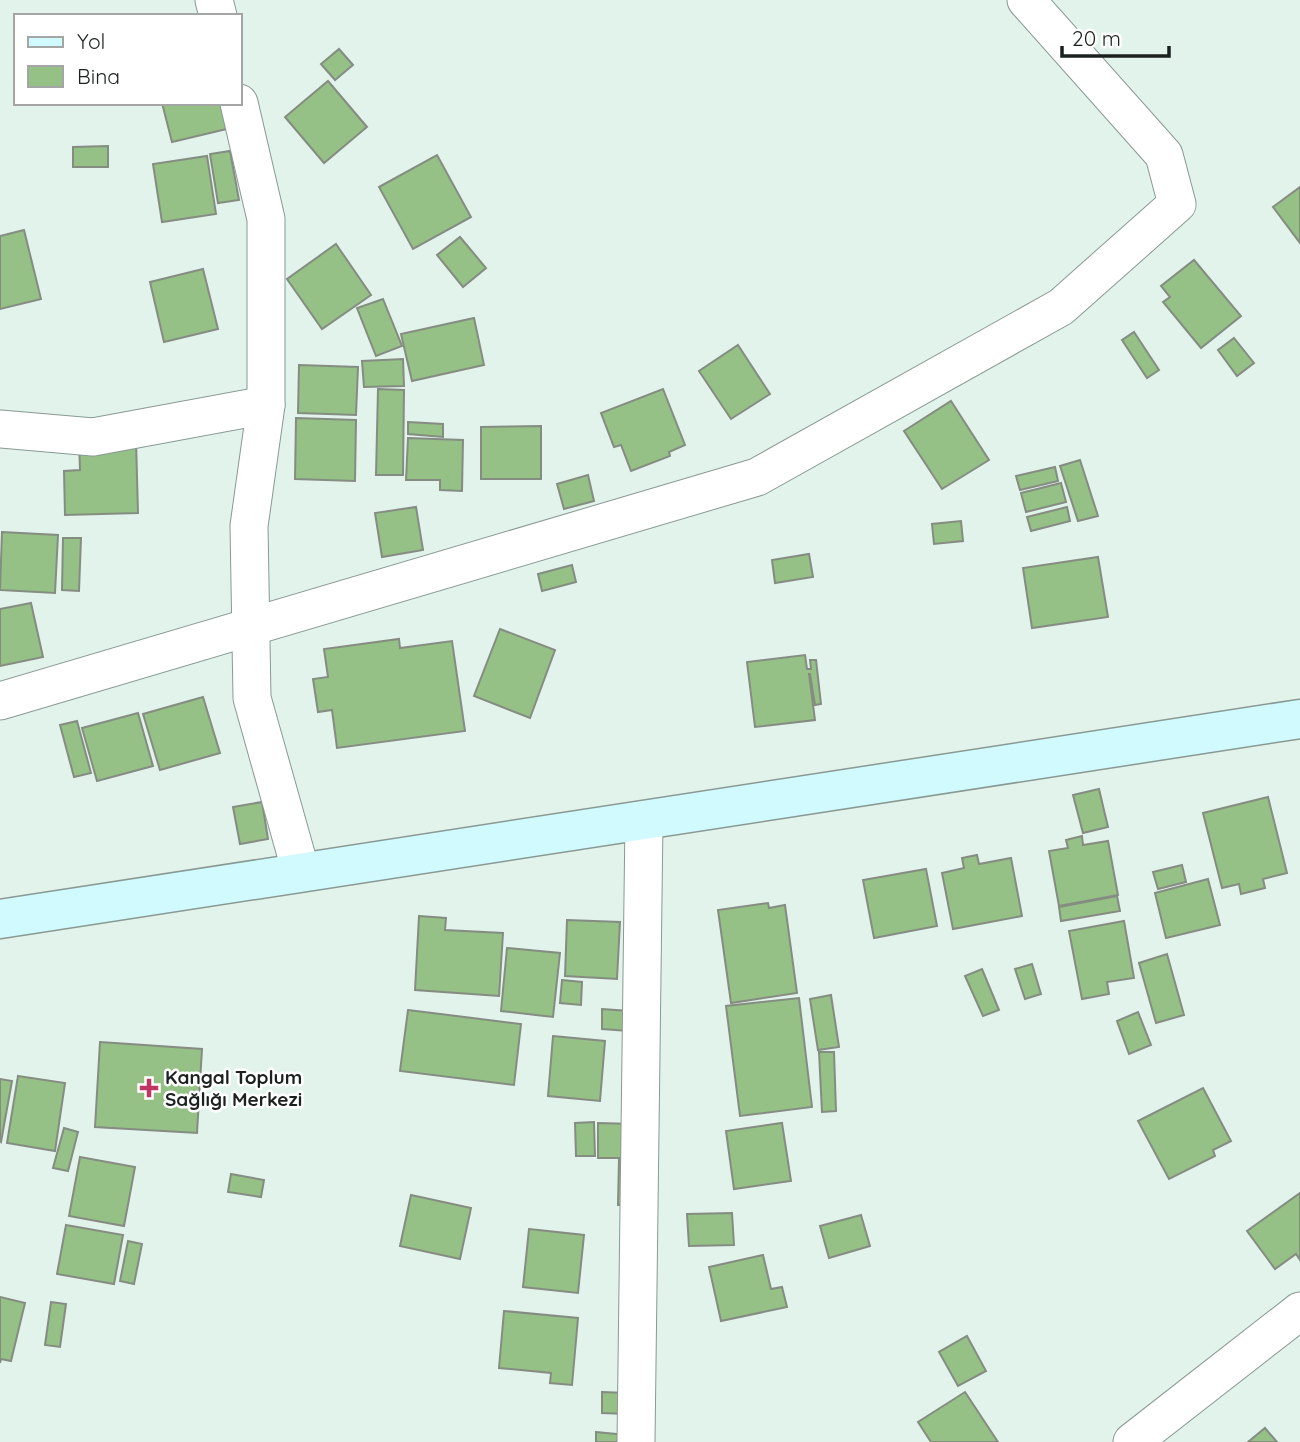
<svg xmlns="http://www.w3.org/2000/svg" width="1300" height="1442" viewBox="0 0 1300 1442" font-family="Quicksand,sans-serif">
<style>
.building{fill:#95c086;stroke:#858d82;stroke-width:2}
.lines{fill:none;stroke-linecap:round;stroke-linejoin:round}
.street-casing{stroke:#899993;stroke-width:39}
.secondary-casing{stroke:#899993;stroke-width:41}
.street{stroke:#fff;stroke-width:37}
.secondary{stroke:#d1fafe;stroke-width:38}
.poi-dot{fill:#c33663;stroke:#fff;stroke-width:2.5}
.labels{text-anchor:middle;stroke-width:5;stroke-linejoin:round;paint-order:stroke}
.poi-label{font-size:19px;font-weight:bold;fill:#1b211f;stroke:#fff;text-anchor:start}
</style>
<rect width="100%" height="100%" fill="#e2f3ec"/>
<g class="building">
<polygon points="339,49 353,65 335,80 321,64"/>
<polygon points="328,81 367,127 324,163 285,117"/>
<polygon points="162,103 225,103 231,128 172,142"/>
<polygon points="108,146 108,167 73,167 73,147"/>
<polygon points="230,151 239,200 218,203 210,154"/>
<polygon points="437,155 471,217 413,249 379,187"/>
<polygon points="207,156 216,214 162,222 153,164"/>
<polygon points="1300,187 1300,243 1273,207"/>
<polygon points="24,230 41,299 0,309 0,236"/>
<polygon points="460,237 486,268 463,287 437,255"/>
<polygon points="336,244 371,295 322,329 287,279"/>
<polygon points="1194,260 1241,316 1201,348 1163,302 1170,297 1161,286"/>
<polygon points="203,269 218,329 164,342 150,282"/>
<polygon points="383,299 402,346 376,356 357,308"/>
<polygon points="474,318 484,365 412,381 401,334"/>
<polygon points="1134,332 1159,370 1147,378 1122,340"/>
<polygon points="1234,338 1254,363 1237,376 1218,350"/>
<polygon points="738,345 770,394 731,419 699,371"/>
<polygon points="403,359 404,386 364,387 362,361"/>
<polygon points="299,365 358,367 356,415 298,413"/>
<polygon points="378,389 404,390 403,475 376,475"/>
<polygon points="663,389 685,445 669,452 670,456 631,471 621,445 614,447 601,413"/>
<polygon points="951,401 989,460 942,489 904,431"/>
<polygon points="296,418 356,420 355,481 295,479"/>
<polygon points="408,422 443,424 443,437 408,434"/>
<polygon points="541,426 541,479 481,479 481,427"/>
<polygon points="408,438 463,440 462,491 440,490 440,480 406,480"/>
<polygon points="136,440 138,513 65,515 64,471 80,470 79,441"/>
<polygon points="1080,460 1098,516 1078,521 1060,466"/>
<polygon points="1055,467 1058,481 1020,490 1016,476"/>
<polygon points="588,475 594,501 564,509 557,484"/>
<polygon points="1061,483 1066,502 1026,512 1021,493"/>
<polygon points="416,507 423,550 382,557 375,513"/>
<polygon points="1067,507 1070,521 1031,531 1027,517"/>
<polygon points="961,521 963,541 934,544 932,524"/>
<polygon points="2,532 58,535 55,593 0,590"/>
<polygon points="63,538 81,538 79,591 62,590"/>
<polygon points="809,554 813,577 775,583 772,560"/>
<polygon points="1098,557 1108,617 1032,628 1023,568"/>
<polygon points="572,565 576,582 542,591 538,574"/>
<polygon points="31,603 43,657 0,666 0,609"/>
<polygon points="500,629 555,650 530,718 474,696"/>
<polygon points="399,639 400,648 452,641 465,731 337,748 332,710 318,712 313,679 328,677 324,649"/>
<polygon points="805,655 807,669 811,669 810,660 816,660 821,704 815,705 810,674 809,674 815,720 755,727 747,662"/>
<polygon points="203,697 220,753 160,770 143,714"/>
<polygon points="138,713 153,766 97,781 82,728"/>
<polygon points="77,721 91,773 74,777 60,725"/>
<polygon points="1099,789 1108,827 1083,833 1073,795"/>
<polygon points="1268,797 1287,873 1263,879 1265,888 1241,894 1239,884 1222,888 1203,813"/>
<polygon points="262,802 268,839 240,844 233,807"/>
<polygon points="1082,836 1083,845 1108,841 1118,895 1059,906 1049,851 1068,848 1066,840"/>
<polygon points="977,855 979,864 1011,858 1022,916 953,929 942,873 964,868 962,858"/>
<polygon points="1182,865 1186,882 1158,889 1153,872"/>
<polygon points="926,869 937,926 874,938 863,880"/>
<polygon points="1208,879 1220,925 1166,938 1155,893"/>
<polygon points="1117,896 1120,911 1061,921 1059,907"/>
<polygon points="768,903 769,908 785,905 797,993 731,1003 718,910"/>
<polygon points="419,916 446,918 445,930 503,933 499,996 415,990"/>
<polygon points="567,920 620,922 617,979 565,976"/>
<polygon points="1124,921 1134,978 1107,982 1109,994 1082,999 1069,931"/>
<polygon points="507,948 560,953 553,1017 501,1011"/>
<polygon points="1167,954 1184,1015 1156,1023 1139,963"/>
<polygon points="1032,964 1041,994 1025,999 1015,969"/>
<polygon points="982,969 999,1010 983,1016 965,976"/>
<polygon points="562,980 582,982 581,1005 560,1003"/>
<polygon points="831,995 839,1047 818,1050 810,999"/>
<polygon points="799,998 812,1107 740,1116 726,1006"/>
<polygon points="602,1009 629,1011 628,1031 602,1029"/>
<polygon points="408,1010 521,1024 514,1085 400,1071"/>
<polygon points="1138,1012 1151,1045 1129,1054 1117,1021"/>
<polygon points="553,1036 605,1041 600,1101 548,1096"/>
<polygon points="100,1042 202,1049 197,1133 95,1127"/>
<polygon points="819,1052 834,1052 836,1111 822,1112"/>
<polygon points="18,1076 65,1083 55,1151 7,1143"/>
<polygon points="0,1079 12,1081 1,1142 0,1141"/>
<polygon points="1203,1088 1231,1141 1213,1150 1215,1156 1169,1179 1138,1121"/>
<polygon points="594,1122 595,1156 576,1156 575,1123"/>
<polygon points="598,1123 635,1124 634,1205 618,1205 619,1158 598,1158"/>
<polygon points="782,1123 791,1181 734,1189 726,1131"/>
<polygon points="64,1128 78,1132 68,1171 53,1168"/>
<polygon points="80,1157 135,1167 124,1226 69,1216"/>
<polygon points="231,1174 264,1180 261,1197 228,1192"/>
<polygon points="1300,1193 1300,1260 1296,1254 1275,1269 1247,1231"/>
<polygon points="411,1195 471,1208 460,1259 400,1246"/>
<polygon points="732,1213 734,1245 689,1246 687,1214"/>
<polygon points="861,1215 870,1246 829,1258 820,1226"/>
<polygon points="66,1225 123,1235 114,1284 57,1274"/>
<polygon points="529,1229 584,1235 578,1293 523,1287"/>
<polygon points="128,1241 142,1244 134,1284 120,1281"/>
<polygon points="763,1255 771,1289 782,1287 787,1307 721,1321 709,1267"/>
<polygon points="0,1297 25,1303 11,1361 1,1359 0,1363"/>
<polygon points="51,1302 66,1304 60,1347 45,1345"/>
<polygon points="504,1311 578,1318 572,1385 550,1383 551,1373 499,1368"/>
<polygon points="967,1336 986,1371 958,1386 939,1352"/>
<polygon points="602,1392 627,1393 626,1414 602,1413"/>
<polygon points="965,1392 998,1442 931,1442 918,1422"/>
<polygon points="1265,1428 1277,1442 1248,1442"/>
<polygon points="596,1432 626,1435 625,1442 596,1442"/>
</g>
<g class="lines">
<defs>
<g id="street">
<polyline points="214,0 218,16"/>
<polyline points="239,103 266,219 266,405 249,526 252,698 301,872"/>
<polyline points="0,429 93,437 266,405"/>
<polyline points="0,701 757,477 1061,307 1177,204 1164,155 1026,0"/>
<polyline points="636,1442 644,820"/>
<polyline points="1132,1442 1300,1311"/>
</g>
<polyline id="secondary" points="0,919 1300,719"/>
</defs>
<use href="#street" class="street-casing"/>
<use href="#secondary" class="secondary-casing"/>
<use href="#street" class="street"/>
<use href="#secondary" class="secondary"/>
</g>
<path class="poi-dot" d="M145.5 1077.5h7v7h7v7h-7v7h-7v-7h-7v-7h7z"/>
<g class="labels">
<g class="poi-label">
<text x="165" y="1084">Kangal Toplum<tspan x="165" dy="22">Sağlığı Merkezi</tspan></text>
</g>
</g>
<rect x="14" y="14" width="228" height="91" fill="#ffffff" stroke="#a4a6a5" stroke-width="2"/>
<rect x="28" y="37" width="35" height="10" fill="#d1fafe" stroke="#a4a6a5" stroke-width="2"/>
<text x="77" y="49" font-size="21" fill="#1b211f">Yol</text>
<rect x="28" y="66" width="35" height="21" fill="#95c086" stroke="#a4a6a5" stroke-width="2"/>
<text x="77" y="84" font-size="21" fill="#1b211f">Bina</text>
<path d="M1062 46v10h107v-10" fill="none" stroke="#1b211f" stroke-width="3.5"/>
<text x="1072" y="46" font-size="21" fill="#1b211f" stroke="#ffffff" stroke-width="5" paint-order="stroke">20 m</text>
</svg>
